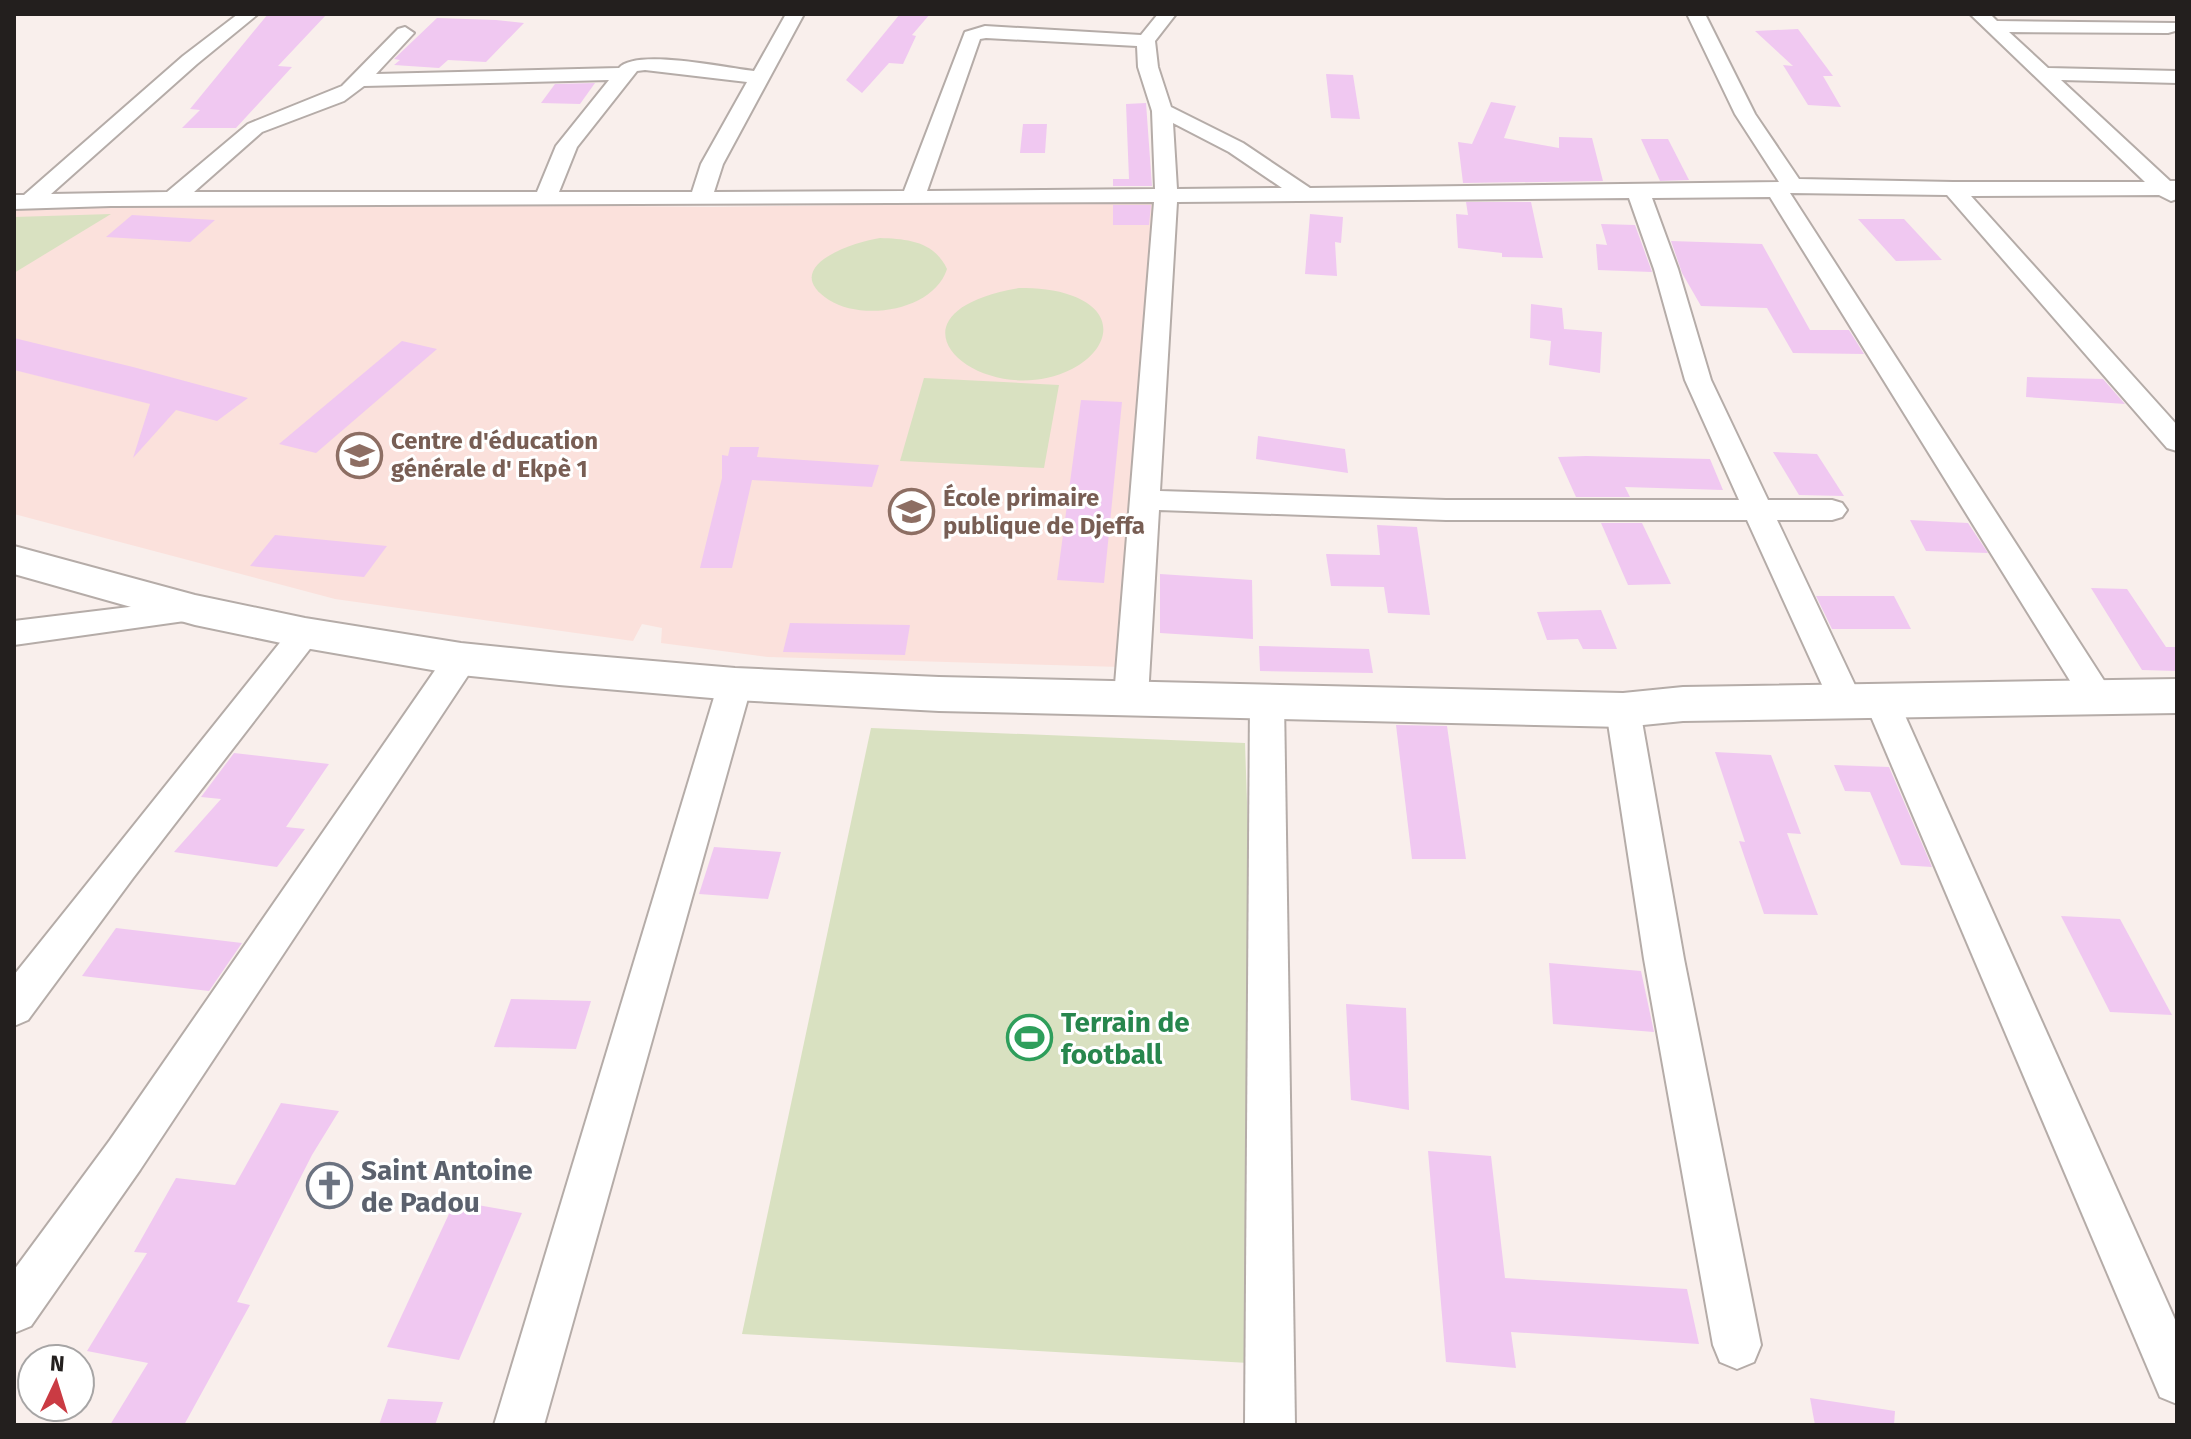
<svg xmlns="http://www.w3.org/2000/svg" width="2191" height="1439" viewBox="0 0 2191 1439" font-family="'Fira Sans',sans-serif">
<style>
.education{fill:#fbe1dc}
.green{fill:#d9e1c1}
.building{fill:#f0c8f1}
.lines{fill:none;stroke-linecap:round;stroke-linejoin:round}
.minor-casing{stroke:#b5aca8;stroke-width:4}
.tertiary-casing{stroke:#b5aca8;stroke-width:4}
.minor{fill:#fff;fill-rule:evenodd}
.tertiary{fill:#fff;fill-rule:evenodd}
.labels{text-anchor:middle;stroke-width:6;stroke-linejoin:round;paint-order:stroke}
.education-label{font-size:24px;font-weight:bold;fill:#785e54;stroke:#fff;text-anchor:start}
.near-leisure-label{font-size:28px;font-weight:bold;fill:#27864d;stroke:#fff;text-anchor:start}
.near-worship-label{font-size:28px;font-weight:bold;fill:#5b616d;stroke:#fff;text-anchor:start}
</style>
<rect width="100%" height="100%" fill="#f9efec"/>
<polygon class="education" points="124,201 713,207 1155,201 1121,667 768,657 661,643 662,628 642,624 633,641 335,599 14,514 14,205"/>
<g class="green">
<polygon points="111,214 14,273 14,217"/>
<path d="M880 238C907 239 934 241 947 269 934 310 864 322 829 300 778 267 853 242 880 238Z"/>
<path d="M1019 288C1037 288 1055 289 1073 296 1118 313 1109 350 1072 369 983 414 867 314 1019 288Z"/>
<polygon points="924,378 1059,385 1044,468 900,461"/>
<polygon points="871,728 1245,743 1266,1364 742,1334"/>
</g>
<g class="building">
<polygon points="268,14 327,14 278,66 292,67 236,128 182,128 200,110 190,109"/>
<polygon points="900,14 930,14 912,35 916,36 903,64 889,63 862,93 846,80"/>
<polygon points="437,18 496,20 524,23 486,62 448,60 439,68 394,65 400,60 394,59"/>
<polygon points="1798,29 1833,76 1823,76 1841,107 1808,105 1783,65 1793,66 1755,31"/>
<polygon points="1326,74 1353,75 1360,119 1331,118"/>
<polygon points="595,83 580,104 541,103 555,84"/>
<polygon points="1491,102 1516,106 1504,138 1559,148 1559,137 1592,138 1603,181 1463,183 1458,142 1472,144"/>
<polygon points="1146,103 1152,186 1113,186 1113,179 1129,179 1126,104"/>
<polygon points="1023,124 1047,124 1045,153 1020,153"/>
<polygon points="1641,139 1668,139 1689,180 1660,181"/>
<polygon points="1466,202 1531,202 1543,258 1502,257 1502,253 1458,248 1456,214 1468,215"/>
<polygon points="1113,205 1151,205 1149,225 1113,225"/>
<polygon points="1310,214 1343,217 1341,243 1335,242 1337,276 1305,274"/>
<polygon points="132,215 215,220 190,242 106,237"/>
<polygon points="1858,219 1904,219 1942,260 1896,261"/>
<polygon points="1601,224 1635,225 1652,272 1598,270 1596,244 1607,245"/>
<polygon points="1671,241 1762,244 1810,330 1849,330 1864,354 1793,353 1767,308 1701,306 1682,273"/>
<polygon points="1531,304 1562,308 1564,329 1602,332 1600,373 1549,365 1551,341 1530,338"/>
<polygon points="14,338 133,367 248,398 217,421 176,410 133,458 150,404 14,370"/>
<polygon points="402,341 437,349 316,453 279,444"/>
<polygon points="2027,377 2103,379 2125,404 2026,397"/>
<polygon points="1081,400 1122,402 1104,583 1057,580"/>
<polygon points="1258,436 1345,449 1348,473 1256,459"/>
<polygon points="730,447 759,447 757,457 879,465 872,487 752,480 732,568 700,568 722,478 722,455 728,456"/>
<polygon points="1773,452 1817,454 1844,496 1799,495"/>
<polygon points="1586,456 1710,459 1723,490 1625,487 1630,497 1576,497 1558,457"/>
<polygon points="1910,520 1968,523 1988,553 1926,551"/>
<polygon points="1601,523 1642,523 1671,584 1628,585"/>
<polygon points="1377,525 1417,527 1430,615 1388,613 1384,587 1331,586 1326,554 1380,555"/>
<polygon points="275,535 387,546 364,577 250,566"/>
<polygon points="1160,574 1252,580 1253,639 1160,633"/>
<polygon points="2091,588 2127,589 2166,647 2177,647 2177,671 2142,670"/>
<polygon points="1816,596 1894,596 1911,629 1832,629"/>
<polygon points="1601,610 1617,649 1583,649 1578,639 1547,640 1537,612"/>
<polygon points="790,623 910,625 905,655 783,652"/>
<polygon points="1259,646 1369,649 1373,673 1260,671"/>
<polygon points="1396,725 1447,726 1466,859 1412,859"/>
<polygon points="1715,752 1771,755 1801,834 1787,833 1818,915 1764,914 1739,841 1745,842"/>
<polygon points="234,753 329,764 286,827 305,829 277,867 174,852 221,799 201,797"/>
<polygon points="1834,765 1889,767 1932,867 1901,865 1870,792 1845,791"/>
<polygon points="714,847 781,852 768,899 699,894"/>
<polygon points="2061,916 2120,919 2172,1015 2110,1012"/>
<polygon points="116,928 242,943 209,991 82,976"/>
<polygon points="1549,963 1641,971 1654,1032 1553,1024"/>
<polygon points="511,999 591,1001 576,1049 494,1047"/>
<polygon points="1346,1004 1406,1008 1409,1110 1351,1100"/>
<polygon points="281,1103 339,1111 312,1155 237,1302 250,1305 184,1425 110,1425 148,1363 87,1351 147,1253 134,1252 176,1178 235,1185"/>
<polygon points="1428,1151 1491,1156 1505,1278 1687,1289 1699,1344 1511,1332 1516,1368 1446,1362"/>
<polygon points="455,1201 522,1213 459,1360 387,1347"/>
<polygon points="1810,1398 1895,1411 1894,1425 1815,1425"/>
<polygon points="388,1399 443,1402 435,1425 379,1425"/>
</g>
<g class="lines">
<defs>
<g id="minor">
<path d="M238 14H258L197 64 51 194 167 192 248 124 342 86 398 29 405 27 414 33 376 74 619 68C635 48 727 68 754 71L786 14H804L723 164 714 192 904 191 965 32 985 26 1141 35 1158 14H1176L1155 41 1158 67 1171 107 1243 143 1310 188 1779 182 1735 114 1687 14H1705L1755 114 1799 179 1953 182H2145L1970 14H1990L1997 21 2175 23 2177 27 2175 31 2168 33 2009 32 2048 68 2177 71V83L2061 80 2170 181H2177V199L2171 201 2159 195 1971 196 2177 425V451L2167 448 1947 195 1790 193 2114 696 2109 705 2097 709 2085 705 1770 197 1652 198 1678 269 1711 380 1768 500H1832L1842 503 1847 510 1842 517 1832 520H1777L1862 700 1857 709 1845 713 1833 709 1747 520H1446L1159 510 1148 697 1143 706 1131 710 1119 706 1114 697 1154 202 111 206 14 209V195H24L183 56ZM986 38 1137 46 1138 67 1152 111 1155 189 927 191 980 39ZM645 70 747 82 701 164 692 192H559L577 147 637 71ZM609 80 556 146 537 192H194L262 132 344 101 364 86ZM1173 123 1229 152 1282 188 1177 189ZM1629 198 1654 269 1685 380 1739 500H1446L1160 491 1177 202Z"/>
<polygon points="195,599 206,602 211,610 206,618 14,645 14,621"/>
<polygon points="305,621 316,625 321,633 316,641 133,878 28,1020 14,1026 14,975 294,625"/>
<polygon points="461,647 473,650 477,659 473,668 140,1170 31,1326 14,1333 14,1270 110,1140 449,650"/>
<polygon points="735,671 747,675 752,684 544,1425 494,1425 718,684 723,675"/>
<polygon points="1881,687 1893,691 1898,700 2177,1324 2177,1404 2160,1397 1864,700 1869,691"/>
<polygon points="1267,688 1279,692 1284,701 1295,1425 1245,1425 1250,701 1255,692"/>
<polygon points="1623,697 1635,701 1640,710 1684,959 1761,1345 1754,1362 1737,1369 1720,1362 1713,1345 1644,959 1606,710 1611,701"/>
</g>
<polygon id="tertiary" points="14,546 195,595 305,618 461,643 559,653 735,668 939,677 1623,693 1683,687 2177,679 2177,713 1683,721 1623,727 939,711 735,700 559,685 461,675 305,648 195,625 14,574"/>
</defs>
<use href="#minor" class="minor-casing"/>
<use href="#tertiary" class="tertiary-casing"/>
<use href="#minor" class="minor"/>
<use href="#tertiary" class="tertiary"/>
</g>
<defs>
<symbol id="university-ring" viewBox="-11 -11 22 22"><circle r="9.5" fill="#fff" stroke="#8d6e63" stroke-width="1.5"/><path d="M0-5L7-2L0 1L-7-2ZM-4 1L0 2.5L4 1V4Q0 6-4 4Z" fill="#8d6e63"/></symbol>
<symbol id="school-ring" viewBox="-11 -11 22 22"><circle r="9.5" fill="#fff" stroke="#8d6e63" stroke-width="1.5"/><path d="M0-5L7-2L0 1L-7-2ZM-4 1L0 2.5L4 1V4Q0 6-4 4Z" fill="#8d6e63"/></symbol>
<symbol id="stadium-ring" viewBox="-11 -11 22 22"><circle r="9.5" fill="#fff" stroke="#2e9e5b" stroke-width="1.5"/><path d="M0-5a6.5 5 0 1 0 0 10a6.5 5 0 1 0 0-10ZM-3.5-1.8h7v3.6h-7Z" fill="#2e9e5b"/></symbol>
<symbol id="church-ring" viewBox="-11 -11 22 22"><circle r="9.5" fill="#fff" stroke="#6b7280" stroke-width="1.5"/><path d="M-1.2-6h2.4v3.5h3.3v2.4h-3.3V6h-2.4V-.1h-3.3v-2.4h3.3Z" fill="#6b7280"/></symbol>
</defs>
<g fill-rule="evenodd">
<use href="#university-ring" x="334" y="430" width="51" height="51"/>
<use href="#school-ring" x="886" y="486" width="51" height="51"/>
<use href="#stadium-ring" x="1004" y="1012" width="51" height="51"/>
<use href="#church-ring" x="304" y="1160" width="51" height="51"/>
</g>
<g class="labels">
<g class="education-label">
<text x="391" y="449">Centre d'éducation<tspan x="391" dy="28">générale d' Ekpè 1</tspan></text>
<text x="943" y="506">École primaire<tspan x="943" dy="28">publique de Djeffa</tspan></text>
</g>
<g class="near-leisure-label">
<text x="1061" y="1032">Terrain de<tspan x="1061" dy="32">football</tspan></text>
</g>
<g class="near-worship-label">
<text x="361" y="1180">Saint Antoine<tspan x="361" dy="32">de Padou</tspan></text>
</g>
</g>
<rect width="2191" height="1439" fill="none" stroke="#231f1e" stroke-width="32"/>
<g transform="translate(56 1383) rotate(4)"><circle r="38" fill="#ffffff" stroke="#a7a5a5" stroke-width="2"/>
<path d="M0-6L14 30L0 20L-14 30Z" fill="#ca3b43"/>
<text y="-12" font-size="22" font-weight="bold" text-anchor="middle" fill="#231f1e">N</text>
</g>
</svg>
